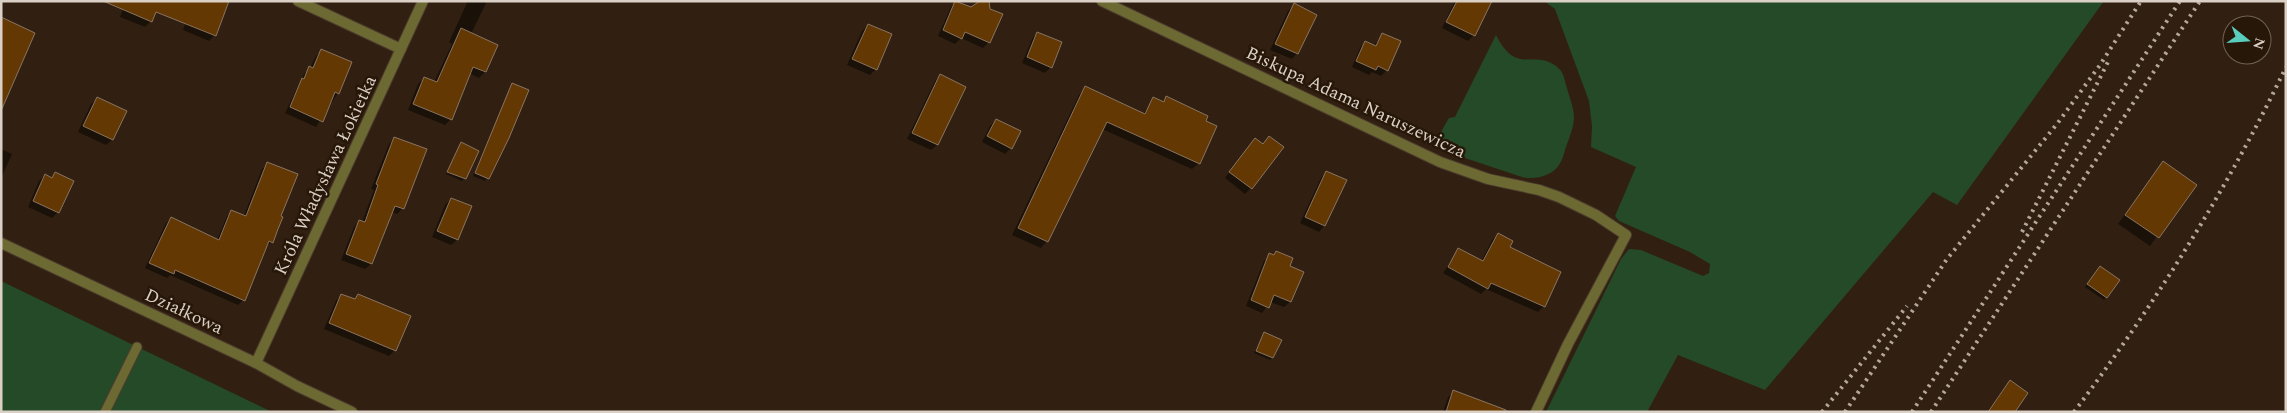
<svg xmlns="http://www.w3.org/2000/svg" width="2287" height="413" viewBox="0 0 2287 413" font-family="Spectral,serif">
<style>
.green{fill:#244a28}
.shadow{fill:#0007}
.building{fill:#643803;stroke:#887462}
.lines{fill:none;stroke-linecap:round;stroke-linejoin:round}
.lane-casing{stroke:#4c3c2e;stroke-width:11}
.street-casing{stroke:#4c3c2e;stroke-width:12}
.lane{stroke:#6c6932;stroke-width:9}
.street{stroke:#6c6932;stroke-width:10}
.rail{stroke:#b4a79c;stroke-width:4;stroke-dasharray:2.5 5;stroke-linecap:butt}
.labels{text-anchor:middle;stroke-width:5;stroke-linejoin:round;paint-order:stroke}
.street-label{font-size:18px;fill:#dbd0c6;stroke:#271708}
</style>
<rect width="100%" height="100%" fill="#312011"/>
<g class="green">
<polygon points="1544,1 2104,1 1957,205 1933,192 1765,390 1678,355 1647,412 1546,412 1621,259 1629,249 1641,250 1703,276 1709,273 1710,264 1690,252 1619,221 1615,216 1636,167 1591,147 1592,126 1589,101 1555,9"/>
<path d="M1496 35C1517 76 1532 49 1556 66 1563 71 1564 77 1566 85 1575 116 1578 115 1566 147 1564 153 1563 159 1559 165 1552 176 1534 180 1522 177L1438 149C1436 138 1444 127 1449 118L1455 117Z"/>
<polygon points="1,281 272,412 1,412"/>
</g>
<g class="shadow">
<polygon points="126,1 151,21 145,27 120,17"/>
<polygon points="194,1 215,35 209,41 183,30"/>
<polygon points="464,1 487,1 471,34 497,45 485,72 479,78 469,73 451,119 445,125 408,110 418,84 424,78 434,82 452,44 449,42 467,3"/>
<polygon points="956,1 972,8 989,42 983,48 961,38 955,44 938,36 951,7"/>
<polygon points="1455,1 1491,1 1474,35 1468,41 1442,28"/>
<polygon points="1294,5 1297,53 1292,59 1270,50 1288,11"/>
<polygon points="868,25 876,69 870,75 847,65 862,31"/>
<polygon points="1037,33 1051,67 1045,73 1022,63 1032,39"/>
<polygon points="1382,34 1387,70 1381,76 1372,72 1369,75 1352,67 1360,48 1365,42 1374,46"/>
<polygon points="322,50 338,93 316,127 285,113 304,74 310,68 316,56"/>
<polygon points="940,75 937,145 931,150 907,139 935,81"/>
<polygon points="512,85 508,137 485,181 473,176"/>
<polygon points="1086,88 1143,114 1154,99 1162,103 1167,98 1199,163 1192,169 1102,129 1047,241 1041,248 1012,235 1079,95"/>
<polygon points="97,99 125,112 112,140 106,145 78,132 91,104"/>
<polygon points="996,120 1011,148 1005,154 982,142 990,126"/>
<polygon points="395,138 403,208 397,214 391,212 371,264 365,269 341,260 354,227 359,221 362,222 374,190 371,189 389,144"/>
<polygon points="461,144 465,178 462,181 446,174"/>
<polygon points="1250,145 1262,145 1251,188 1245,194 1225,178"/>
<polygon points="1,149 12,154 1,178"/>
<polygon points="2163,163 2195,185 2150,246 2118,224"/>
<polygon points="267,164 296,175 272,242 265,247 243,300 238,305 170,275 167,278 145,268 166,223 171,218 217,240 227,216 232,211 244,216 262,169"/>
<polygon points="1327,172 1345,181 1324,226 1319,232 1300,223 1321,178"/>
<polygon points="55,174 58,212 52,218 28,207 39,181 45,175 51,178"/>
<polygon points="451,199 471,207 457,240 451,245 432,237 445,205"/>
<polygon points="1498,235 1508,248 1560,272 1544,306 1538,312 1486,289 1481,294 1443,273 1459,250 1481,262 1492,240"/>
<polygon points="1277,252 1288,267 1290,302 1284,307 1270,302 1262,313 1246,306 1264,261"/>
<polygon points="2097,270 2106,297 2104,300 2085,287"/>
<polygon points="341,295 353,300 358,295 395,350 389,356 324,329 336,301"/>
<polygon points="1264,334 1272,358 1270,360 1254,353"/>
<polygon points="2010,382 2013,412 1987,412 2004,388"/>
<polygon points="1454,392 1490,412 1443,412 1448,397"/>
</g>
<g class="building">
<polygon points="103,1 229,1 216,36 156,12 152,22"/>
<polygon points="955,1 971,7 980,1 989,1 990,9 1003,14 990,43 965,32 962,39 943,30"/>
<polygon points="1457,1 1492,1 1475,36 1446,22"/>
<polygon points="1294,3 1317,15 1298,54 1275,44"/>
<polygon points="1,17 35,33 1,111"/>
<polygon points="868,24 892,34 877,70 852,59"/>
<polygon points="461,28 498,45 486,72 473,67 452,120 413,104 424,77 437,82"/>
<polygon points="1037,32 1062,42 1052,68 1027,57"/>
<polygon points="1382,33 1401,41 1388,71 1378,66 1376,70 1356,61 1365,41 1376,46"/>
<polygon points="321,49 352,62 339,94 335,92 323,122 290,107 302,78 304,79 309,66 313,68"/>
<polygon points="940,74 966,87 938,145 912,133"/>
<polygon points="512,83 529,90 509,138 489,179 475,173"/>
<polygon points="1085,86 1145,114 1153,97 1164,102 1166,96 1208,116 1206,121 1217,126 1200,164 1107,122 1048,242 1018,228"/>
<polygon points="97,97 127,111 113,140 83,126"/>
<polygon points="996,119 1021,131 1012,149 987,136"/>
<polygon points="1269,136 1284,147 1252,189 1229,172 1255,138 1263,144"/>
<polygon points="394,137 427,149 404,209 395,206 372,264 346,254 359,220 365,222 378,185 376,184"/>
<polygon points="461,142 479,151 466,179 447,172"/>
<polygon points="2163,161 2197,185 2159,238 2125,215"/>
<polygon points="267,162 298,174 281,216 283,217 278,229 273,243 269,241 245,301 175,270 174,274 149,263 171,217 219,240 231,210 246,216"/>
<polygon points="1326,171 1347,180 1325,226 1305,217"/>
<polygon points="55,172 74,181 59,213 33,201 45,174 52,178"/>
<polygon points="451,198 472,206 458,240 437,231"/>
<polygon points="1498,233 1513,241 1510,247 1561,272 1545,307 1491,283 1488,289 1448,267 1458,248 1483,261"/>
<polygon points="1276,251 1293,258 1290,266 1304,272 1291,302 1274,295 1269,308 1251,300 1269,253 1274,255"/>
<polygon points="2100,266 2120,280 2107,298 2087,284"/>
<polygon points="341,294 355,299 358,294 411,316 396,351 329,323"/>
<polygon points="1264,332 1282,340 1273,358 1256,351"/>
<polygon points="2010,380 2028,393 2015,412 1988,412"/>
<polygon points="1453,390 1506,410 1506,412 1446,412"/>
</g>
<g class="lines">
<defs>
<polyline id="lane" points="105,412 137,347"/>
<g id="street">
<polyline points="298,1 401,49"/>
<polyline points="1102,1 1440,162 1488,179 1539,190 1559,197 1596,215 1626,235 1568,344 1536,412"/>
<polyline points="1,243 256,363 297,386 352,412"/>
<polyline points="256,363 423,1"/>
</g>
</defs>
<use href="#lane" class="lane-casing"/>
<use href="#street" class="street-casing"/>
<use href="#lane" class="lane"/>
<use href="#street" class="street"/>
<g class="rail">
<polyline points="2022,232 2109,60"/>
<polyline points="1822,412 1907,306"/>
<polyline points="1845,412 1947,259 2057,124 2100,65 2141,1"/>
<polyline points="1912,412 2180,1"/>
<polyline points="1931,412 2200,1"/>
<path d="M2074 412C2155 304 2228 188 2286 67"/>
</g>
</g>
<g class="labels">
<g class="street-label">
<text transform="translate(1356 102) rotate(25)" y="6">Biskupa Adama Naruszewicza</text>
<text transform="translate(325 175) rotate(-65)" y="6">Króla Władysława Łokietka</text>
<text transform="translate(184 311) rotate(25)" y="6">Działkowa</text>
</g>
</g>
<rect width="2287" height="413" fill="none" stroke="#dbd0c6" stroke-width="5"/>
<g transform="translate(2247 40) rotate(107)"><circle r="24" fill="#271708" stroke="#6f6154"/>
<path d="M0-4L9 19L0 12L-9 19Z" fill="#5acebe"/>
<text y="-8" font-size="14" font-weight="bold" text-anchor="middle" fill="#dbd0c6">N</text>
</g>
</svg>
